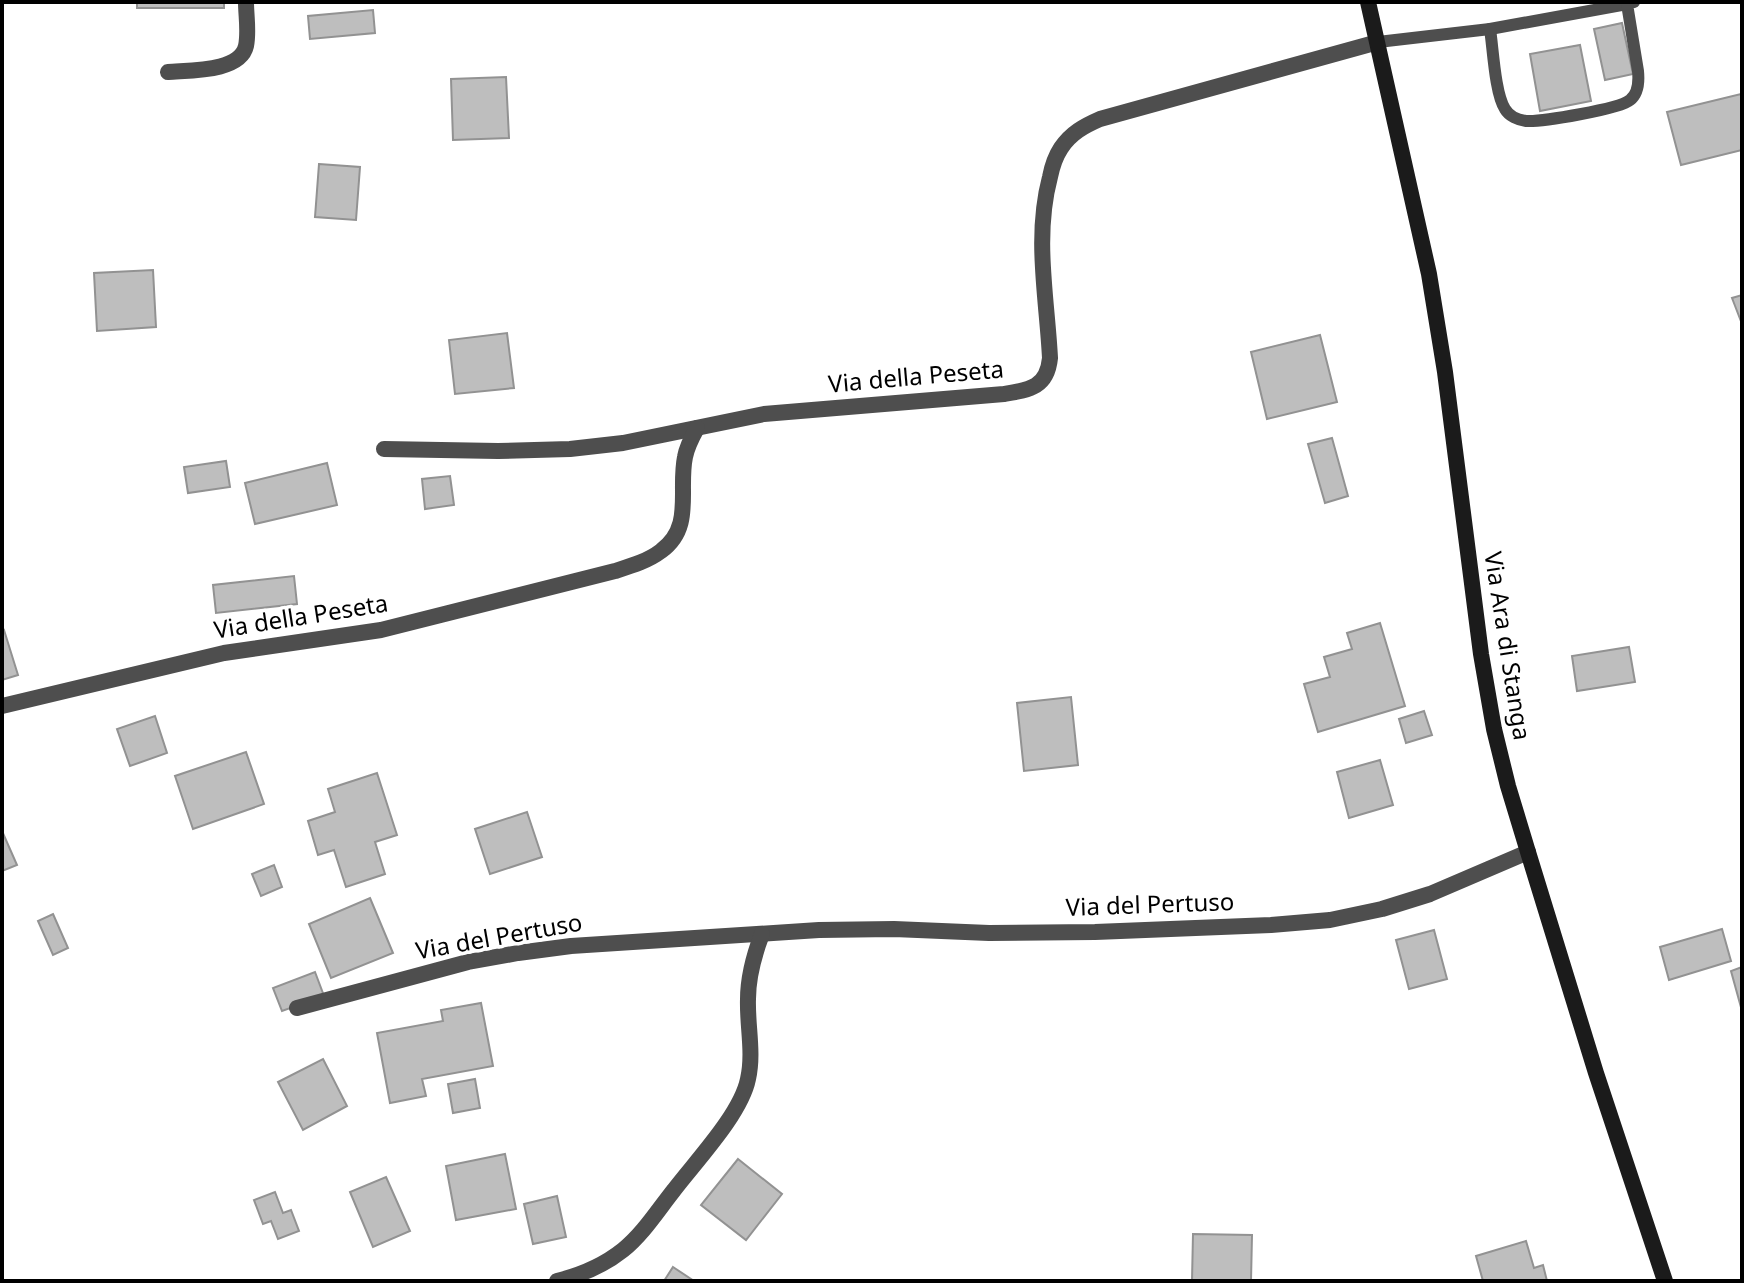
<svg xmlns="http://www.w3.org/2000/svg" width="1744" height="1283" viewBox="0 0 1744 1283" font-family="'Noto Sans',sans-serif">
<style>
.building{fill:#bebebe;stroke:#929292;stroke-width:2}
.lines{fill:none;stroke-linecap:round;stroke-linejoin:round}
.lane{stroke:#4e4e4e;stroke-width:12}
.street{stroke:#4e4e4e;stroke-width:16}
.secondary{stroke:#1b1b1b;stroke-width:16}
.labels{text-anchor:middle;stroke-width:7;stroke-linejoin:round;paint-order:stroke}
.street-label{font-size:24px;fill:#000;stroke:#fff}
</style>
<rect width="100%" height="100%" fill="#fff"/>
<g class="building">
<rect x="137" y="2" width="87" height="6"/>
<polygon points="373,10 375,33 310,39 308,16"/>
<polygon points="1622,23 1633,74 1605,80 1594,29"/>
<polygon points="1580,45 1591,101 1540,111 1530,54"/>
<polygon points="506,77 509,138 453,140 451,79"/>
<polygon points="1741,94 1742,150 1681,165 1667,112"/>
<polygon points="319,164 360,167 356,220 315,217"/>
<polygon points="153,270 156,327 97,331 94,273"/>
<polygon points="1742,295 1742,324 1732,298"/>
<polygon points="507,333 514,388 455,394 449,340"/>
<polygon points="1320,335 1337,402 1267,419 1251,352"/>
<polygon points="1332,438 1348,496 1325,503 1308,444"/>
<polygon points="226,461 230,487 188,493 184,467"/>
<polygon points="327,463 337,505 255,524 245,483"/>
<polygon points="450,476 454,505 425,509 422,479"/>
<polygon points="294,576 297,604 216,613 213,585"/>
<polygon points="1380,623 1405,706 1318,732 1304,684 1330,677 1324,657 1352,649 1347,633"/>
<polygon points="4,630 18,675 2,680 2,631"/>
<polygon points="1629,647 1635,682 1577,691 1572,656"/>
<polygon points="1071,697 1078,765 1024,771 1017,703"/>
<polygon points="1424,711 1432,735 1406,743 1399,719"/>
<polygon points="155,716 167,753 130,766 117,729"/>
<polygon points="246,752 264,804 193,829 175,776"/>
<polygon points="1380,760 1393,805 1349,818 1337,772"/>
<polygon points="377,773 397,835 375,842 385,874 346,887 334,850 318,855 308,821 335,812 328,789"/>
<polygon points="527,812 542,857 490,874 475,829"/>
<polygon points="2,831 17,865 2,871"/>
<polygon points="274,865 282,887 261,896 252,874"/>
<polygon points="370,898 393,953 331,978 309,924"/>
<polygon points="53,914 68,948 53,955 38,921"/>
<polygon points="1722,929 1731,961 1669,980 1660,947"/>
<polygon points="1434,930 1447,979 1409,989 1396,940"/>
<polygon points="1742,967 1742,1011 1731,971"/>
<polygon points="315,972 324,996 282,1011 273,988"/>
<polygon points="481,1003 493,1066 422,1079 426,1096 390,1103 377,1033 443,1021 441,1010"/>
<polygon points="323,1059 347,1106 303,1130 278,1082"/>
<polygon points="475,1079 480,1108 453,1113 448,1084"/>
<polygon points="505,1154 516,1209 456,1220 446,1166"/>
<polygon points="738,1159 782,1194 746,1240 701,1205"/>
<polygon points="386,1177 410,1231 373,1247 350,1192"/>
<polygon points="275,1192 283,1213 291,1210 299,1231 278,1239 271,1221 263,1224 254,1200"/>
<polygon points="557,1196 566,1237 533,1244 524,1204"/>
<polygon points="1193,1234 1252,1235 1251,1281 1192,1281"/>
<polygon points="1526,1241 1534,1268 1543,1265 1547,1281 1483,1281 1476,1256"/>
<polygon points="673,1267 694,1281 664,1281"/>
</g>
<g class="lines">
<g class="lane">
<polyline points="1490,29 1627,4"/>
<path d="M1378 42 1490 29C1493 48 1495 94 1505 109 1509 116 1518 120 1526 121 1541 122 1620 109 1630 100 1639 93 1639 81 1638 71L1627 4 1634 2"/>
</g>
<g class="street">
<path d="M168 72C190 70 240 72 246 46 249 32 246 16 246 2"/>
<path d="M384 449 498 451 570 449 623 443 764 414 1004 394C1029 390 1047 388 1050 358 1047 298 1034 237 1050 177 1052 167 1055 157 1061 148 1071 133 1084 126 1100 119L1378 42"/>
<path d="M2 706 224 653 381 630 615 571C631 566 648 561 661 551 694 527 678 491 685 457 687 446 692 437 697 428"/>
<polyline points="297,1008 468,962 518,953 571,946 819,930 894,929 989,933 1095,932 1271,925 1330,920 1382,909 1430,894 1528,852"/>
<path d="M557 1281C581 1275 603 1266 623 1250 643 1234 658 1210 674 1190 696 1161 741 1114 748 1079 754 1053 747 1025 748 999 748 977 754 955 762 934"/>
</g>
<polyline class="secondary" points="1368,2 1429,274 1445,372 1481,654 1494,729 1508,786 1528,852 1596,1073 1665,1281"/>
</g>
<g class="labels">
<g class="street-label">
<text transform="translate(916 377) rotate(-5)" y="8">Via della Peseta</text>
<text transform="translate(301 617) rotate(-9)" y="8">Via della Peseta</text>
<text transform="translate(1507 646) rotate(81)" y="8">Via Ara di Stanga</text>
<text transform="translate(1150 905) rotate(-2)" y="8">Via del Pertuso</text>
<text transform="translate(499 937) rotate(-10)" y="8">Via del Pertuso</text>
</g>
</g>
<rect width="1744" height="1283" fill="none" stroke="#000000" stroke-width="8"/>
</svg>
